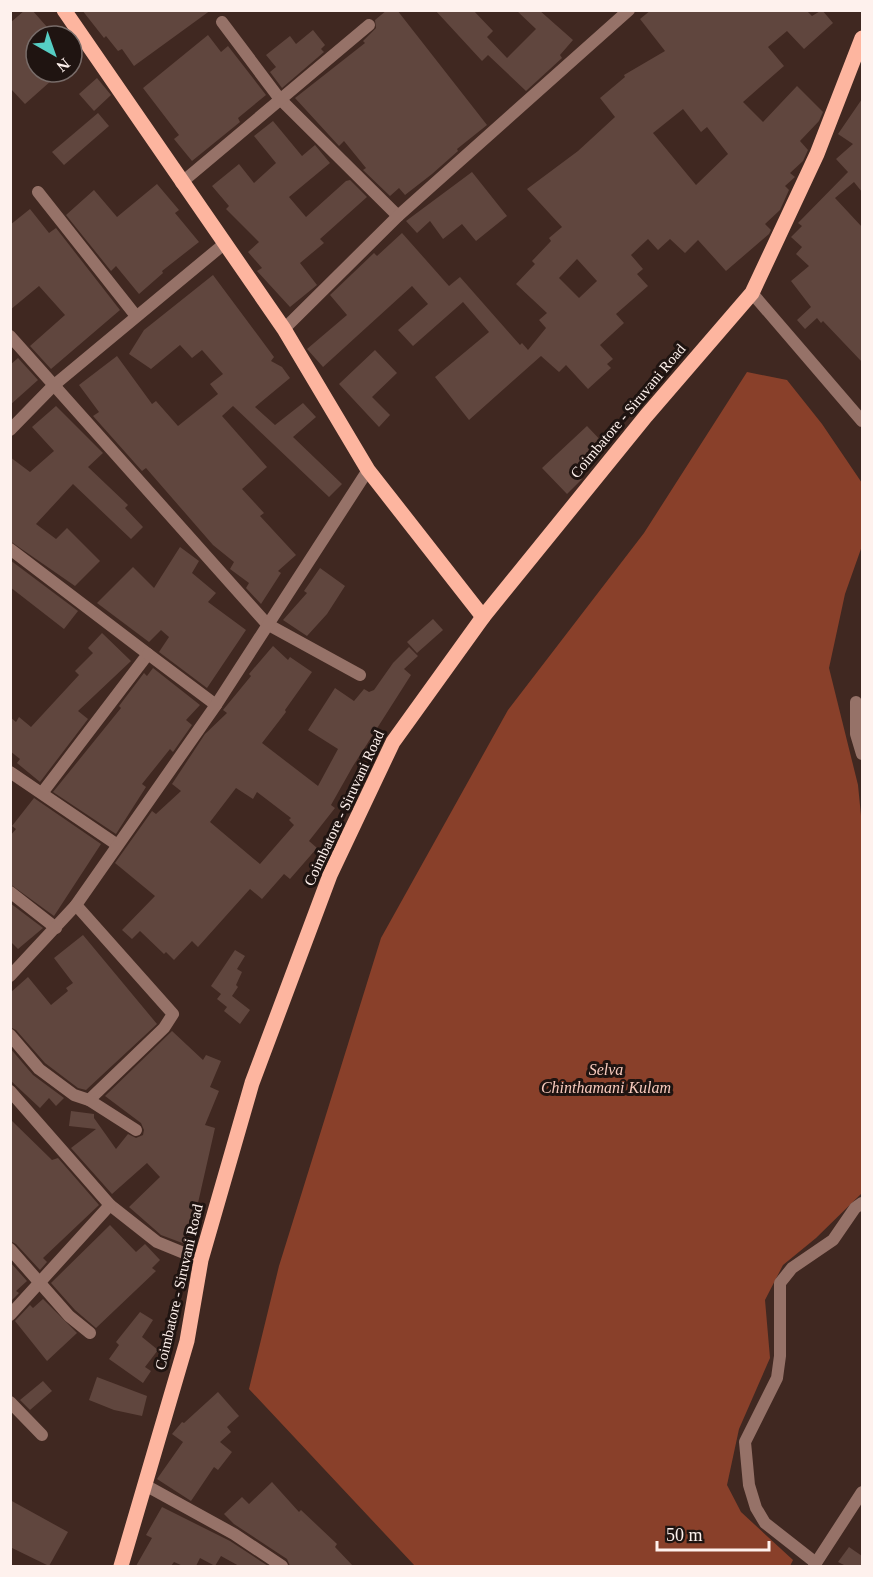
<svg xmlns="http://www.w3.org/2000/svg" width="873" height="1577" viewBox="0 0 873 1577" font-family="Georgia,serif">
<style>
.water{fill:#89402a}
.building{fill:#60463e;fill-rule:evenodd}
.lines{fill:none;stroke-linecap:round;stroke-linejoin:round}
.street{stroke:#967268;stroke-width:12}
.primary{stroke:#fdb59f;stroke-width:15}
.labels{text-anchor:middle;stroke-width:6;stroke-linejoin:round;paint-order:stroke}
.street-label{font-size:15px;fill:#fef1ed;stroke:#1f1411}
.water-label{font-size:16px;font-style:italic;fill:#f8cbbe;stroke:#1f1411}
</style>
<rect width="100%" height="100%" fill="#402821"/>
<polygon class="water" points="747,372 787,380 822,424 862,483 862,546 845,594 829,668 858,785 862,826 862,1193 816,1238 783,1265 765,1300 770,1358 739,1429 727,1485 741,1512 793,1560 790,1566 415,1566 249,1389 279,1266 381,938 508,710 644,533"/>
<g class="building">
<polygon points="25,10 32,10 55,36 36,36 36,72 61,72 25,104 10,88 10,23"/>
<polygon points="82,10 211,10 134,66 122,49 118,51 106,36 104,38"/>
<polygon points="387,10 397,10 487,125 457,149 458,151 432,174 405,195 399,188 390,196 363,170 366,168 344,141 339,146 295,98 365,43 363,41 376,28 375,20"/>
<polygon points="435,10 473,10 493,31 487,37 507,58 536,29 516,10 539,10 573,40 560,55 562,58 526,91 488,55 482,61"/>
<path d="M651 10H806L812 16 822 10 833 23 804 49 787 31 768 47 784 66 743 102 763 122 797 86 823 112 819 121 800 141 808 150 803 161 790 173 795 177 785 186 789 190 780 210 765 224 771 230 769 234 726 271 698 240 685 253 670 239 658 250 648 239 631 255 643 269 637 274 648 286 616 314 624 323 600 345 613 359 607 364 611 368 588 389 566 365 559 372 541 356 469 420 435 377 489 332 463 302 413 346 398 330 428 304 412 286 323 367 307 349 347 315 330 295 374 253 377 256 402 233 449 286 460 277 520 345 522 343 528 350 546 328 539 320 547 313 516 284 535 264 532 261 551 241 549 238 562 227 527 189 578 151 615 117 600 98 625 77 624 75 665 51 640 19ZM683 109 701 132 707 127 728 154 696 185 653 133ZM577 259 597 281 579 298 559 278Z"/>
<polygon points="313,30 325,45 321,49 324,52 282,88 270,72 276,67 266,55 290,36 296,44"/>
<polygon points="208,35 221,52 228,46 266,95 238,118 240,122 192,161 174,139 179,135 143,88"/>
<polygon points="97,78 111,95 94,111 79,94"/>
<polygon points="862,99 862,192 854,182 835,198 862,227 862,362 823,321 821,323 817,318 805,329 797,320 811,307 791,281 809,266 796,254 802,247 791,237 802,226 798,223 848,172 836,159 853,144 838,134"/>
<polygon points="98,113 109,126 64,165 52,152"/>
<polygon points="273,121 302,156 315,145 330,163 289,197 306,217 346,181 350,180 367,197 320,239 324,243 300,263 317,285 290,307 257,271 262,268 248,252 259,242 226,209 229,206 212,186 239,164 254,183 276,163 254,136"/>
<polygon points="472,172 507,216 476,241 462,224 443,239 430,221 417,233 406,221"/>
<polygon points="157,184 179,210 175,213 199,242 162,271 163,273 139,294 116,266 111,271 66,215 94,190 117,217"/>
<polygon points="30,209 49,233 56,228 120,310 51,369 30,346 65,315 39,286 10,310 10,225"/>
<polygon points="213,275 274,357 271,361 282,367 290,378 255,407 275,425 303,403 316,417 293,437 342,484 329,497 233,406 222,416 267,467 242,489 264,513 260,516 296,555 278,571 281,573 261,604 246,588 249,583 230,569 234,562 213,545 146,468 142,471 93,416 99,412 79,385 117,356 152,404 156,401 178,426 218,394 210,384 223,374 202,350 192,358 180,345 151,369 129,354 144,330"/>
<polygon points="375,350 397,373 372,397 390,415 379,427 339,384"/>
<polygon points="18,358 38,380 10,405 10,365"/>
<polygon points="56,406 103,453 88,467 128,505 125,508 143,527 131,539 73,484 36,524 56,539 67,528 100,561 75,586 10,541 10,457 30,472 54,451 32,427"/>
<polygon points="587,426 605,445 576,472 582,479 567,494 542,468"/>
<polygon points="180,547 199,561 192,573 216,593 208,602 246,630 207,688 159,652 169,637 161,630 149,642 97,603 133,567 154,588"/>
<polygon points="10,560 78,611 64,629 10,587"/>
<polygon points="320,568 345,586 327,614 307,636 283,620 307,593 304,591"/>
<polygon points="433,619 443,630 417,653 407,642"/>
<polygon points="102,633 131,661 78,711 88,719 40,782 17,763 20,759 10,751 10,717 16,722 19,717 31,727 79,675 75,671 93,653 88,648"/>
<path d="M273 646 288 660 290 657 312 672 285 710 286 712 262 743 318 786 338 749 308 730 335 688 354 701 364 689 369 692 374 690 393 663 409 647 418 656 404 669 411 675 353 766 331 805 335 808 309 841 317 848 290 879 284 874 262 899 250 889 198 947 192 941 174 960 166 952 164 954 140 931 132 939 122 930 155 896 115 863 152 811 156 814 181 791 172 784 205 734 227 713 223 710 251 676 249 674ZM236 788 253 799 257 792 291 818 289 820 294 825 260 864 210 822Z"/>
<polygon points="153,668 200,705 186,720 192,725 173,752 170,749 142,784 146,787 116,834 53,792 121,708 119,706 144,673 147,676"/>
<polygon points="34,798 101,844 54,916 10,884 10,836 16,829 12,826"/>
<polygon points="10,903 43,928 18,949 10,941"/>
<polygon points="83,935 157,1024 86,1090 78,1088 45,1063 16,1030 10,1027 10,993 28,977 51,1005 68,991 66,988 73,983 54,958"/>
<polygon points="235,950 245,956 237,969 242,972 236,985 238,987 232,996 250,1010 240,1024 224,1011 227,1007 217,999 221,994 211,986"/>
<polygon points="172,1031 203,1060 206,1055 221,1061 210,1087 219,1091 205,1125 215,1128 193,1225 185,1244 161,1235 129,1207 160,1177 147,1163 112,1194 71,1148 96,1129 69,1126 71,1111 94,1114 94,1118 116,1149 128,1134 136,1138 143,1135 144,1130 141,1123 105,1096"/>
<polygon points="10,1048 33,1075 64,1098 56,1106 49,1098 40,1108 10,1080"/>
<polygon points="10,1119 52,1160 58,1158 99,1205 43,1258 47,1262 40,1270 16,1244 10,1241"/>
<polygon points="110,1225 136,1252 145,1244 160,1260 152,1268 156,1271 96,1328 75,1310 51,1283"/>
<polygon points="10,1262 27,1281 16,1291 19,1293 10,1302"/>
<polygon points="43,1299 77,1333 47,1361 15,1321 30,1305 33,1308"/>
<polygon points="140,1312 153,1320 142,1337 158,1350 145,1367 151,1371 143,1383 109,1359 119,1345 116,1342"/>
<polygon points="97,1377 147,1396 142,1416 114,1410 89,1400"/>
<polygon points="43,1381 52,1391 30,1410 20,1400"/>
<polygon points="218,1392 239,1416 227,1427 231,1432 220,1442 232,1452 218,1470 214,1467 191,1501 157,1479 183,1442 172,1434 182,1422 184,1423"/>
<polygon points="272,1482 299,1512 301,1510 337,1544 335,1547 353,1566 290,1566 287,1559 234,1524 224,1514 242,1497 249,1504"/>
<polygon points="10,1500 68,1532 49,1566 10,1547"/>
<polygon points="162,1507 230,1541 268,1566 239,1566 221,1556 215,1566 200,1558 196,1566 183,1566 174,1562 171,1566 136,1566 152,1538 146,1535"/>
<polygon points="849,1547 862,1556 862,1566 846,1566 838,1562"/>
</g>
<g class="lines">
<g class="street">
<polyline points="222,22 279,98 398,216"/>
<polyline points="181,183 369,25"/>
<polyline points="38,192 136,316"/>
<polyline points="752,293 862,421"/>
<polyline points="284,329 398,216 629,10"/>
<polyline points="10,336 267,624 360,675"/>
<polyline points="10,430 53,386 224,244"/>
<polyline points="10,549 148,654 42,793"/>
<polyline points="148,654 216,705"/>
<polyline points="856,702 856,734 862,754"/>
<polyline points="10,772 116,844"/>
<polyline points="10,892 56,928"/>
<polyline points="76,905 173,1014 164,1028 89,1100"/>
<polyline points="10,976 76,905 216,705 368,470"/>
<polyline points="10,1035 39,1069 74,1095 89,1100 136,1130"/>
<polyline points="10,1091 110,1205 157,1242 201,1260"/>
<polyline points="10,1249 69,1316 90,1333"/>
<polyline points="10,1315 110,1205"/>
<polyline points="10,1402 42,1435"/>
<polyline points="145,1485 234,1534 282,1566"/>
<polyline points="816,1563 765,1523 756,1508 749,1485 745,1442 777,1378 780,1356 780,1283 792,1268 833,1240 855,1208 862,1203"/>
<polyline points="814,1566 862,1492"/>
</g>
<g class="primary">
<polyline points="64,10 284,329 368,470 483,617"/>
<polyline points="121,1566 187,1341 201,1260 252,1083 330,875 393,742 483,617 646,416 752,293 817,154 862,38"/>
</g>
</g>
<g class="labels">
<g class="street-label">
<text transform="translate(628 411) rotate(-50)" y="5">Coimbatore - Siruvani Road</text>
<text transform="translate(344 808) rotate(-65)" y="5">Coimbatore - Siruvani Road</text>
<text transform="translate(179 1287) rotate(-77)" y="5">Coimbatore - Siruvani Road</text>
</g>
<g class="water-label">
<text x="606" y="1075">Selva<tspan x="606" dy="18">Chinthamani Kulam</tspan></text>
</g>
</g>
<rect width="873" height="1577" fill="none" stroke="#fef1ed" stroke-width="24"/>
<g transform="translate(54 54) rotate(140)"><circle r="28" fill="#1f1411" stroke="#786c69" stroke-width="1.5"/>
<path d="M0-4.5L10 22L0 15L-10 22Z" fill="#56cec4"/>
<text y="-9" font-size="16" font-weight="bold" text-anchor="middle" fill="#fef1ed">N</text>
</g>
<path d="M657 1541v9h112v-9" fill="none" stroke="#fef1ed" stroke-width="3"/>
<text x="666" y="1541" font-size="18" fill="#fef1ed" stroke="#1f1411" stroke-width="4.5" paint-order="stroke">50 m</text>
</svg>
